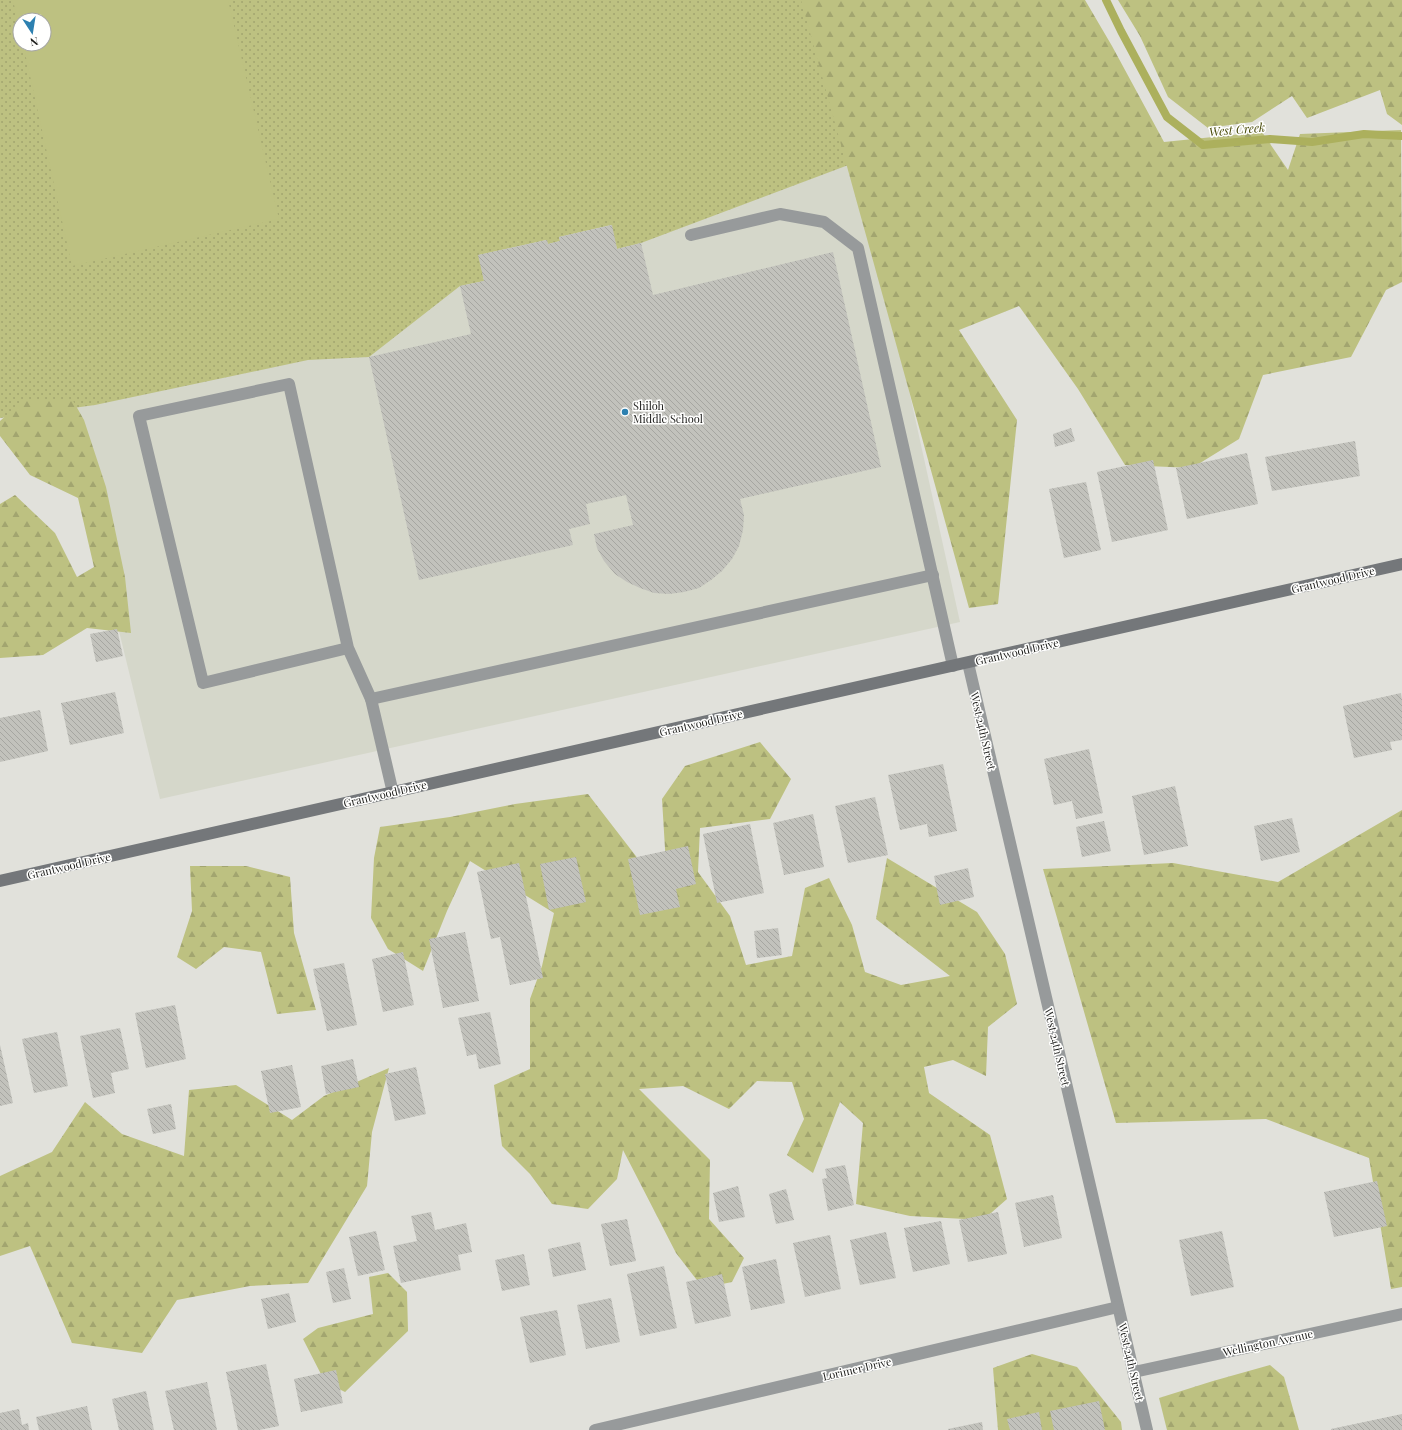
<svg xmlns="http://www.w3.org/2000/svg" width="1402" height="1430" viewBox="0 0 1402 1430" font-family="'Playfair Display',serif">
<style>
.built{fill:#d5d7ca;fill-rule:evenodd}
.grass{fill:url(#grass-dots);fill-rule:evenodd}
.forest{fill:url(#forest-firs)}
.park{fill:#bdc181}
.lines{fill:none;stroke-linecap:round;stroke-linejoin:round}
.stream{stroke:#acb05d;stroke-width:8}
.building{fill:url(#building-back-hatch)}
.lane{stroke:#979a9b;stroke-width:12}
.street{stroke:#979a9b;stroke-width:12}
.secondary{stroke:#74777a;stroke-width:12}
.poi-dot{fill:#2d80b0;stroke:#fffffe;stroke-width:1.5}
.labels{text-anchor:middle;stroke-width:3;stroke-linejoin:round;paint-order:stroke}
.poi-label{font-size:11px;fill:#1d1d1b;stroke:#fffffe;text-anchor:start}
.street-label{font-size:11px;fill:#1d1d1b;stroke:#fffffe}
.water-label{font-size:12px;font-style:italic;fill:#484a08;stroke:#fffffe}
</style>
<defs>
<pattern id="grass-dots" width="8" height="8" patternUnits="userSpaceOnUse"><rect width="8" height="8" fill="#bdc181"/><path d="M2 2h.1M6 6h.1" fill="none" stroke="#a2a56f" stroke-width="1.8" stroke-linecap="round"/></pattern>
<pattern id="forest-firs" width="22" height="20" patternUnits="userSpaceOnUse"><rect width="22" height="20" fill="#bdc181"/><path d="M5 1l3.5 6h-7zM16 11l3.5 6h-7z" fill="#a2a56f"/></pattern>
<pattern id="building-back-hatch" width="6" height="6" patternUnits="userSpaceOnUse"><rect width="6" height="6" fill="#c2c2bc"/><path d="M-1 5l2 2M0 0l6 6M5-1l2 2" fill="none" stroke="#a6a6a1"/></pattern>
</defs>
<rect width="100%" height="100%" fill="#e1e1db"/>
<path class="built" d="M0 0H823L960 622 160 799 67 418H0ZM20 20H44V44H20Z"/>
<path class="grass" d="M0 0H823L859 161 641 243 617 249 611 225 559 237 560 241 548 244 546 240 479 255 484 281 460 286 369 357 308 360 95 405 0 418ZM20 20H44V44H20Z"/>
<g class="forest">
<polygon points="801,0 1085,0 1112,46 1164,142 1262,132 1288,170 1300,134 1401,130 1402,282 1386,290 1351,357 1263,375 1239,439 1192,468 1125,465 1078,389 1019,306 959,330 1017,420 998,604 969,608"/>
<polygon points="1118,0 1402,0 1402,125 1387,114 1380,90 1307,118 1292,96 1252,122 1208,128 1168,97 1140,36"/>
<polygon points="72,399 84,420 106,487 125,577 131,633 87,628 43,655 0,658 0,504 15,495 55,533 77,577 94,567 78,498 30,475 0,436 0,421 22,401"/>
<polygon points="760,742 791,779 770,819 700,828 698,872 730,916 746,965 792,956 805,888 829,878 852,925 865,972 901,985 950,976 876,919 887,858 977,912 1005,954 1017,1004 988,1027 986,1076 953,1060 924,1067 929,1093 990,1135 1007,1199 983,1220 910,1216 856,1204 863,1123 840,1102 813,1173 787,1155 804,1119 792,1082 757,1081 729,1109 683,1086 639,1089 710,1160 709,1219 744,1258 732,1282 703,1288 676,1253 623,1150 617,1179 588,1209 552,1204 530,1174 502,1146 494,1085 530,1069 530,999 542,966 554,913 470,861 447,911 423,971 388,949 371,918 374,858 380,827 450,817 515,804 588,794 642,864 666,865 662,799 685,766"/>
<polygon points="1402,810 1402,1287 1391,1289 1369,1158 1266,1119 1116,1123 1043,869 1173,863 1278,882"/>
<polygon points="190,866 246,866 290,877 294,933 316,1010 277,1014 261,952 224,947 196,969 177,957 192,911"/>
<polygon points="389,1068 372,1132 367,1186 308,1283 250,1286 177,1300 142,1353 72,1343 30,1246 0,1256 0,1176 52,1152 85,1102 122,1134 184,1156 189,1090 236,1085 292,1120 324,1096"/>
<polygon points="388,1273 407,1292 408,1331 345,1392 325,1382 303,1339 318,1328 373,1314 369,1277"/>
<polygon points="1032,1354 1077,1367 1121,1422 1122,1430 998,1430 993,1368"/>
<polygon points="1270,1365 1284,1377 1299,1430 1167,1430 1159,1398 1213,1381"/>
</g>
<polygon class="park" points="13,0 228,0 279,219 72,266 23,44 44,44 44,20 20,20 20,32"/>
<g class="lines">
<polyline class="stream" points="1106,0 1121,31 1167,117 1203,145 1270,139 1312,142 1364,134 1402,136"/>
</g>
<g class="building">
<polygon points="612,225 617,249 641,243 653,295 833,252 881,467 740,499 744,515 743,530 739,546 732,559 722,571 711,580 699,588 684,592 669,594 654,593 640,588 627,582 615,574 604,561 597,548 594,534 633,525 626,495 586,504 590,524 569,529 573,545 419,580 369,357 471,334 460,286 484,281 478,255 547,240 548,244 560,241 559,237"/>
<polygon points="1071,428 1075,441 1055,447 1053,434"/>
<polygon points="1355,441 1360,476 1272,491 1265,457"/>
<polygon points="1247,453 1258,504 1187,519 1176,468"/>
<polygon points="1153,460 1168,530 1112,542 1097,472"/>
<polygon points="1086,482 1101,550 1064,558 1049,489"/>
<polygon points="117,629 123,656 96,662 90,634"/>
<polygon points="115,692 124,733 70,745 61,703"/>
<polygon points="1401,693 1402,700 1402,740 1390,742 1392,750 1354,758 1343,706"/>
<polygon points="40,710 48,751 0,762 0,718"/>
<polygon points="1089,749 1103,813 1076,819 1072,801 1054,805 1044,759"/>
<polygon points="943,764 957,831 929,837 927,824 900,830 888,775"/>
<polygon points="1175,786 1188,846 1144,855 1132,796"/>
<polygon points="875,797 888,855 848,863 835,806"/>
<polygon points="813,814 824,867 784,875 773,823"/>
<polygon points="1292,818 1300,852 1261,861 1254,826"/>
<polygon points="1104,821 1111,851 1082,857 1076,827"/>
<polygon points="750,824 764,893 717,903 703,834"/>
<polygon points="688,846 696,884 676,889 680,907 640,915 628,859"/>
<polygon points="576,857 586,902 549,910 540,864"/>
<polygon points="519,863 543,978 510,985 500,937 491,939 477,872"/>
<polygon points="968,868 974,897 940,905 934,876"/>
<polygon points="778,928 782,955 757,958 754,931"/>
<polygon points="465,932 479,1001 443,1008 429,939"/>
<polygon points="403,952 414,1005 383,1012 372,959"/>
<polygon points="344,963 357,1025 327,1031 313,969"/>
<polygon points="175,1005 186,1059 146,1068 135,1013"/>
<polygon points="490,1012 501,1064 479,1069 476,1054 467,1056 458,1018"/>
<polygon points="120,1028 129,1069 111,1073 115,1093 93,1098 80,1036"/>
<polygon points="57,1032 68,1086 34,1093 22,1039"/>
<polygon points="0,1045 13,1103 0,1106"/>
<polygon points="353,1059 359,1087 326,1094 321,1066"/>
<polygon points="292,1065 301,1107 270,1113 261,1071"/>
<polygon points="416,1067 426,1114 395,1121 385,1074"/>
<polygon points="171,1104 176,1129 153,1134 147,1109"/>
<polygon points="845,1165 854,1205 828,1211 822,1179 827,1178 825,1169"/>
<polygon points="1377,1181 1387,1226 1334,1237 1324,1192"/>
<polygon points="738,1186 745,1217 719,1222 713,1193"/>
<polygon points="786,1189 794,1220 776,1224 769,1194"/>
<polygon points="1053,1195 1062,1238 1024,1247 1015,1203"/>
<polygon points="431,1212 435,1230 466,1223 472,1252 458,1255 461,1270 401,1283 393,1246 417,1241 411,1216"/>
<polygon points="998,1212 1007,1254 968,1262 959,1220"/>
<polygon points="627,1219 636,1261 610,1266 601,1224"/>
<polygon points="941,1221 950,1264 913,1272 904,1228"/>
<polygon points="376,1231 385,1270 358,1276 349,1237"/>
<polygon points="1222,1231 1234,1287 1191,1296 1179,1240"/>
<polygon points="886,1232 896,1278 860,1285 850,1240"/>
<polygon points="830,1235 841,1289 805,1297 793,1243"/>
<polygon points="580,1242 586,1270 553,1277 548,1249"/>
<polygon points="524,1254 530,1285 502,1291 495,1260"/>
<polygon points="776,1259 785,1303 751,1310 742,1267"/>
<polygon points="664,1266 677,1328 640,1336 627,1274"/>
<polygon points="344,1268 351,1299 333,1303 326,1272"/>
<polygon points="722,1274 731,1316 695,1324 686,1282"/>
<polygon points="289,1293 296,1322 268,1329 261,1299"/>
<polygon points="611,1298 620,1342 586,1349 577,1305"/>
<polygon points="557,1310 566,1355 530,1363 520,1317"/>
<polygon points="266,1364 279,1426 259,1430 238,1430 226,1372"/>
<polygon points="336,1370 343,1403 301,1412 294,1379"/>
<polygon points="207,1382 217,1430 174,1430 165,1391"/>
<polygon points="146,1391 154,1430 119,1430 112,1399"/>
<polygon points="1099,1401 1105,1430 1054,1430 1050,1411"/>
<polygon points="87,1406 92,1430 39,1430 36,1417"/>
<polygon points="19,1409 22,1425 28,1423 29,1430 0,1430 0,1413"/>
<polygon points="1039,1412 1042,1430 1010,1430 1007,1419"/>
<polygon points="1402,1414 1402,1430 1331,1430 1331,1429"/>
<polygon points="982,1422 983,1430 948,1430 948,1429"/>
</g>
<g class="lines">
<g class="lane">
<polyline points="691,235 780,214 824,222 858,248 953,666"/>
<polyline points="348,648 203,683 139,416 289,384 348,648 371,699"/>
<polyline points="393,793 371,699 933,575"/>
</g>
<g class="street">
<polyline points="968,663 1147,1430"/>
<polyline points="1134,1372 1402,1314"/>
<polyline points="595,1430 1118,1307"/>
</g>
<polyline class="secondary" points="0,881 1402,564"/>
</g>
<circle class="poi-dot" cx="625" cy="412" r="4"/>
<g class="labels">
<g class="poi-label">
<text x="633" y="410">Shiloh<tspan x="633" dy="13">Middle School</tspan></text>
</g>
<g class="street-label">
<text transform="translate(1333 580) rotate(-13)" y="4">Grantwood Drive</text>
<text transform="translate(1017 652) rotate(-13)" y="4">Grantwood Drive</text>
<text transform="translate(701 723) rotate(-13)" y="4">Grantwood Drive</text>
<text transform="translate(983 731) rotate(77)" y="4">West 24th Street</text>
<text transform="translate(385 794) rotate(-13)" y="4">Grantwood Drive</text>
<text transform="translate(69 866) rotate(-13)" y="4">Grantwood Drive</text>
<text transform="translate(1057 1047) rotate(77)" y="4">West 24th Street</text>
<text transform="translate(1268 1343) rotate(-12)" y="4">Wellington Avenue</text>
<text transform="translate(1131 1362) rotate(77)" y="4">West 24th Street</text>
<text transform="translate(857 1369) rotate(-13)" y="4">Lorimer Drive</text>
</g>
<g class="water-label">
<text transform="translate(1237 130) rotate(-5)" y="4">West Creek</text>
</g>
</g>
<g transform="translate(32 32) rotate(168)"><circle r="19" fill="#fffffe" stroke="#a5a5a3"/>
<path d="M0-3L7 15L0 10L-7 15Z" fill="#2d80b0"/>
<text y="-6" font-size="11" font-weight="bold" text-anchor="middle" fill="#1d1d1b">N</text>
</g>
</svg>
